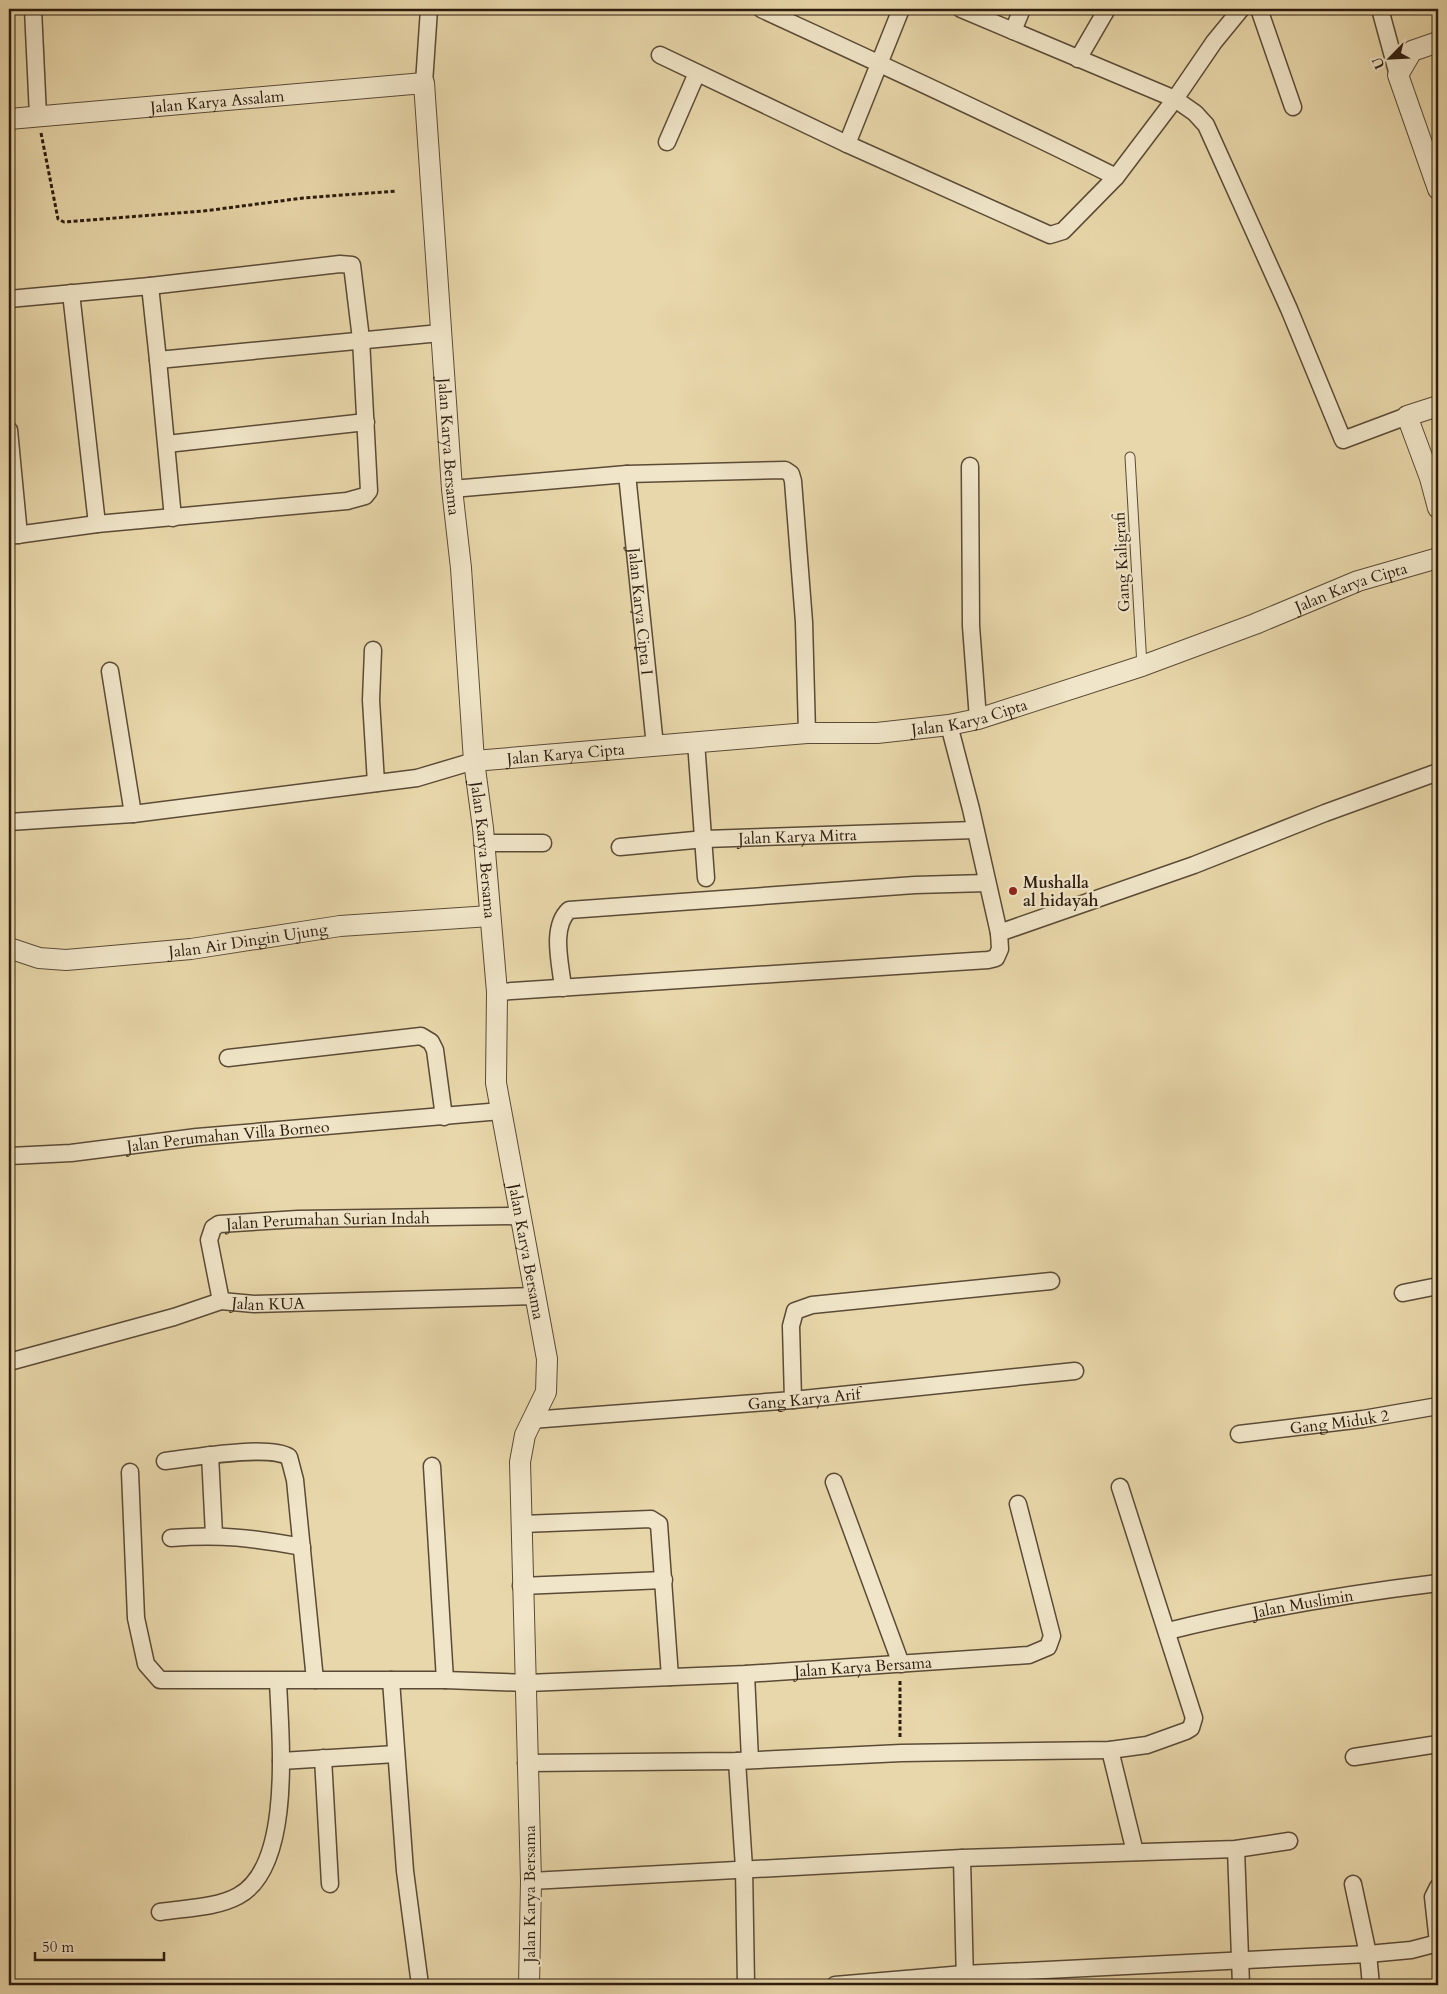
<svg xmlns="http://www.w3.org/2000/svg" width="1447" height="1994" viewBox="0 0 1447 1994" font-family="Cardo,serif">
<style>
.lines{fill:none;stroke-linecap:round;stroke-linejoin:round}
.service-casing{stroke:#5b4b36;stroke-width:11}
.minor-casing{stroke:#5b4b36;stroke-width:19}
.tertiary-casing{stroke:#5b4b36;stroke-width:22}
.path{stroke:#2c1c0f;stroke-width:3;stroke-dasharray:4 2.5;stroke-linecap:butt}
.service{stroke:#f0e5c8;stroke-width:9}
.minor{stroke:#f0e5c8;stroke-width:16}
.tertiary{stroke:#f0e5c8;stroke-width:20}
.poi-dot{fill:#8f2418;stroke:#f0e5c8;stroke-width:2}
.labels{text-anchor:middle;stroke-width:4.5;stroke-linejoin:round;paint-order:stroke}
.street-label{font-size:16px;fill:#2c1c0f;stroke:#f0e5c8}
.poi-label{font-size:16px;font-weight:bold;fill:#2c1c0f;stroke:#f0e5c8;text-anchor:start}
</style>
<rect width="100%" height="100%" fill="#e8d7aa"/>
<filter id="stains"><feTurbulence type="fractalNoise" baseFrequency=".004" numOctaves="4"/><feColorMatrix values="0 0 0 0 .2 0 0 0 0 .09 0 0 0 0 .02 0 0 0 .5 -.17"/></filter>
<radialGradient id="worn" r=".72"><stop offset=".6" stop-color="#630" stop-opacity="0"/><stop offset="1" stop-color="#630" stop-opacity=".3"/></radialGradient>
<g class="lines">
<defs>
<polyline id="service" points="1130,457 1142,666"/>
<g id="minor">
<polyline points="33,9 38,116"/>
<path d="M761 9C880 64 999 118 1116 177"/>
<polyline points="961,9 1175,99 1195,113 1206,125 1289,309 1343,440 1407,416"/>
<polyline points="1259,9 1293,107"/>
<polyline points="1380,9 1398,75"/>
<polyline points="1013,31 1022,9"/>
<polyline points="660,55 847,144 1050,235 1063,231 1116,177 1175,99 1214,42 1241,9"/>
<polyline points="1078,59 1107,9"/>
<polyline points="424,83 429,9"/>
<polyline points="667,142 697,73"/>
<polyline points="847,144 901,9"/>
<polyline points="71,293 97,524"/>
<polyline points="9,299 150,286 158,360 440,333"/>
<polyline points="158,360 173,518"/>
<polyline points="9,430 19,535"/>
<polyline points="167,444 366,422"/>
<polyline points="970,466 971,626 978,719"/>
<path id="s1" d="M627 474 655 746"/>
<polyline points="452,489 627,474 785,470 791,474 793,481 804,622 807,733"/>
<polyline points="9,536 97,524 347,501 365,496 369,491 361,339 352,265 340,264 150,286"/>
<polyline points="373,650 371,700 376,783"/>
<polyline points="110,671 133,814"/>
<polyline points="696,742 706,878"/>
<polyline points="9,822 133,814 417,778 474,761"/>
<polyline points="483,843 543,843"/>
<path id="s2" d="M620 847 705 839 975 830"/>
<polyline points="999,933 1194,865 1325,813 1438,772"/>
<path d="M563 988C561 965 550 928 569 910L915 885 987 883"/>
<polyline points="497,992 988,960 996,958 1000,949 999,933 971,809 949,725"/>
<polyline points="228,1058 421,1036 431,1042 435,1050 444,1117"/>
<path id="s3" d="M10 1156 71 1153 197 1137 501 1111"/>
<polyline points="1403,1293 1438,1286"/>
<path id="s4" d="M221 1301 209 1240 213 1228 219 1224 298 1219 519 1216"/>
<path id="s5" d="M9 1362 174 1317 221 1301 254 1304 536 1296"/>
<polyline points="793,1400 791,1326 795,1311 812,1305 1051,1281"/>
<path id="s6" d="M531 1420 793 1400 1075 1371"/>
<path id="s7" d="M1239 1434 1363 1419 1438 1406"/>
<polyline points="210,1455 214,1535"/>
<path d="M165 1461C190 1458 269 1444 289 1457L295 1480 315 1680"/>
<polyline points="432,1466 445,1680"/>
<path id="s8" d="M130 1472 136 1618 146 1664 160 1680H445L527 1683 746 1674 1029 1655 1048 1647 1052 1636 1018 1504"/>
<polyline points="834,1482 901,1664"/>
<polyline points="522,1524 651,1519 659,1524 670,1677"/>
<path d="M171 1538C221 1534 253 1538 302 1547"/>
<polyline points="521,1586 664,1580"/>
<path id="s9" d="M1168 1631C1257 1609 1347 1594 1438 1583"/>
<polyline points="746,1674 750,1760"/>
<polyline points="391,1680 405,1871 420,1985"/>
<polyline points="1110,1750 1135,1852"/>
<polyline points="1354,1757 1438,1744"/>
<polyline points="323,1758 330,1884"/>
<polyline points="281,1761 396,1754"/>
<polyline points="737,1761 744,1868 746,1985"/>
<polyline points="526,1763 737,1761 901,1753 1110,1750 1147,1745 1186,1731 1191,1728 1194,1718 1120,1487"/>
<polyline points="1236,1849 1241,1985"/>
<polyline points="962,1858 965,1983"/>
<polyline points="531,1881 962,1858 1236,1849 1289,1841"/>
<polyline points="1353,1884 1368,1954 1371,1985"/>
<path d="M160 1912C185 1908 216 1908 238 1896 294 1866 280 1735 278 1681"/>
<polyline points="1438,1943 1433,1897 1438,1887"/>
<polyline points="835,1985 964,1974 1368,1954 1411,1950 1438,1943"/>
</g>
<g id="tertiary">
<polyline points="1438,42 1412,51 1398,75 1438,189"/>
<path id="s10" d="M9 119 424 83 452 489 461 568 474 761 483 828 497 992 496 1083 547 1359 546 1392 525 1435 520 1462 531 1881 529 1985"/>
<polyline points="1438,406 1407,416 1430,478 1438,508"/>
<path id="s11" d="M474 761 807 733H877L949 725 978 719 1142 666 1255 624 1358 581 1438 558"/>
<path id="s12" d="M9 948 39 958 66 960 191 949 340 926 490 916"/>
</g>
</defs>
<use href="#service" class="service-casing"/>
<use href="#minor" class="minor-casing"/>
<use href="#tertiary" class="tertiary-casing"/>
<g class="path">
<polyline points="41,133 58,219 64,222 204,211 303,198 397,191"/>
<polyline points="900,1737 900,1679"/>
</g>
<use href="#service" class="service"/>
<use href="#minor" class="minor"/>
<use href="#tertiary" class="tertiary"/>
</g>
<circle class="poi-dot" cx="1013" cy="891" r="5"/>
<g class="labels">
<g class="street-label">
<text dy="6" stroke="none"><textPath href="#s10" startOffset="209">Jalan Karya Assalam</textPath></text>
<text dy="6" stroke="none"><textPath href="#s10" startOffset="781">Jalan Karya Bersama</textPath></text>
<text transform="translate(1121 562) rotate(-93)" y="6">Gang Kaligrafi</text>
<text dy="6" stroke="none"><textPath href="#s11" startOffset="902">Jalan Karya Cipta</textPath></text>
<text dy="6" stroke="none"><textPath href="#s1" startOffset="138">Jalan Karya Cipta I</textPath></text>
<text dy="6" stroke="none"><textPath href="#s11" startOffset="498">Jalan Karya Cipta</textPath></text>
<text dy="6" stroke="none"><textPath href="#s11" startOffset="92">Jalan Karya Cipta</textPath></text>
<text dy="6" stroke="none"><textPath href="#s2" startOffset="178">Jalan Karya Mitra</textPath></text>
<text dy="6" stroke="none"><textPath href="#s10" startOffset="1186">Jalan Karya Bersama</textPath></text>
<text dy="6" stroke="none"><textPath href="#s12" startOffset="242">Jalan Air Dingin Ujung</textPath></text>
<text dy="6" stroke="none"><textPath href="#s3" startOffset="219">Jalan Perumahan Villa Borneo</textPath></text>
<text dy="6" stroke="none"><textPath href="#s4" startOffset="191">Jalan Perumahan Surian Indah</textPath></text>
<text dy="6" stroke="none"><textPath href="#s10" startOffset="1591">Jalan Karya Bersama</textPath></text>
<text dy="6" stroke="none"><textPath href="#s5" startOffset="268">Jalan KUA</textPath></text>
<text dy="6" stroke="none"><textPath href="#s6" startOffset="274">Gang Karya Arif</textPath></text>
<text dy="6" stroke="none"><textPath href="#s7" startOffset="101">Gang Miduk 2</textPath></text>
<text dy="6" stroke="none"><textPath href="#s9" startOffset="138">Jalan Muslimin</textPath></text>
<text dy="6" stroke="none"><textPath href="#s8" startOffset="918">Jalan Karya Bersama</textPath></text>
<text transform="translate(529 1894) rotate(-90)" y="6">Jalan Karya Bersama</text>
</g>
<g class="poi-label">
<text x="1023" y="888">Mushalla<tspan x="1023" dy="18">al hidayah</tspan></text>
</g>
</g>
<rect width="1447" height="1994" fill="none" stroke="#e8d7aa" stroke-width="30"/>
<rect x="10" y="10" width="1427" height="1974" fill="none" stroke="#2c1c0f" stroke-width="2.5"/>
<rect x="15" y="15" width="1417" height="1964" fill="none" stroke="#2c1c0f"/>
<g transform="translate(1390 58) rotate(246)" stroke="#f0e5c8" stroke-width="4" paint-order="stroke">
<path d="M0-4L9 19L0 12L-9 19Z" fill="#2c1c0f"/>
<text y="-8" font-size="14" font-weight="bold" text-anchor="middle" fill="#2c1c0f">U</text>
</g>
<path d="M35 1952v8h129v-8" fill="none" stroke="#2c1c0f" stroke-width="2.5"/>
<text x="42" y="1952" font-size="15" fill="#2c1c0f" stroke="#f0e5c8" stroke-width="4" paint-order="stroke">50 m</text>
<rect width="100%" height="100%" filter="url(#stains)"/>
<rect width="100%" height="100%" fill="url(#worn)"/>
</svg>
